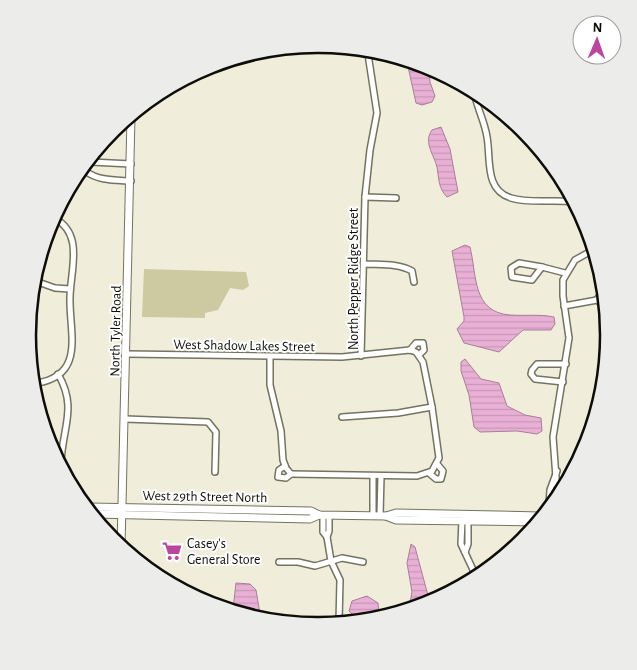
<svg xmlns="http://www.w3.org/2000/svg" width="637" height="670" viewBox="0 0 637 670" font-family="'Alegreya Sans',sans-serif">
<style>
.green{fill:#cdc9a0}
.water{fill:url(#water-rules);stroke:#a77f98}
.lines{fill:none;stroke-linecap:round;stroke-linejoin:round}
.street-casing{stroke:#747360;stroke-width:8}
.secondary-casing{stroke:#747360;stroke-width:9}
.street{stroke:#fff;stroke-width:5}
.secondary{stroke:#fff;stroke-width:7}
.labels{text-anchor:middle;stroke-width:4;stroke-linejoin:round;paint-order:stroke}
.street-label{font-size:14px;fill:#0e0d07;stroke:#fff}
.poi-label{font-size:14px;fill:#0e0d07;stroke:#fff;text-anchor:start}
.rim{fill:none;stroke:#0e0d07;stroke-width:2.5}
</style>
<defs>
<pattern id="water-rules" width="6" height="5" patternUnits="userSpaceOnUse" patternTransform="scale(1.25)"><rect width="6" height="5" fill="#e9b0d6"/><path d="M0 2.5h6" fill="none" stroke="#c796b6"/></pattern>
</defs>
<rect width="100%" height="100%" fill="#f0eeda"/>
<polygon class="green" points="144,269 246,272 249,286 243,290 230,288 218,310 205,313 205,318 142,317"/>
<g class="water">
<polygon points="407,62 429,66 430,82 435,96 432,102 422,105 416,103"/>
<path d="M441 127 450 149 458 192 447 197C438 188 439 178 437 167 434 155 423 142 432 130Z"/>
<path d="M465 245 470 247C477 275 472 312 510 315 525 316 540 314 554 317L555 324 551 330H523L499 352 464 343 457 329 464 321V317L452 251Z"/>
<polygon points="465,359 481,379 499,383 507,406 525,415 541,418 542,431 537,434 517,431 480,432 474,427 469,395 461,371 461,362"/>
<polygon points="411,544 415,547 430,603 409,608 412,592 407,563"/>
<polygon points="236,583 250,584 256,590 260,614 233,609"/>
<polygon points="367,596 378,603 379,614 356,618 349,611 352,601"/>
</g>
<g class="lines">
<defs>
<g id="street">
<path d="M475 96C478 110 485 123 487 137 491 158 484 190 511 198 531 204 553 199 573 202"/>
<polyline points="91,162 131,164"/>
<path d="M85 171C99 181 114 180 131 181"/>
<polyline points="365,197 396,198"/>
<polygon points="519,263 542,267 532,280 512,277 511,268"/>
<path d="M364 264C380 265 398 263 412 271L414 282"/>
<polyline points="542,267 565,273"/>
<polyline points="38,282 55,288 70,289"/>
<polyline points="601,293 597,300 604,306"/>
<polyline points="564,306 597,300"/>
<polyline points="410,350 416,343 423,343 424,350 419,355"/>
<polyline points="127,354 342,357 410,350 416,352 423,362 432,407 439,458 432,471 417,476 291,474"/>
<polyline points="361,356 365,197 370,150 377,113 368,54"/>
<polyline points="270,357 270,385 281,431 283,460 286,468 291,474"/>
<path d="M58 374C78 408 62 428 61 463"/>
<polyline points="563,382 535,379 531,374 532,370 537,364 566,364"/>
<path d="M37 383C86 375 69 332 70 298 70 271 85 234 54 218"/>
<polyline points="342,417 398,413 432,407"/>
<polyline points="125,419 208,422 216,432 215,472"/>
<polyline points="285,466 279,470 278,477 286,478 291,474"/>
<polyline points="429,473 436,479 441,479 443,471 437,464"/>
<polyline points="557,491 553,437 569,338 563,296 563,280 575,260 593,250"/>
<polyline points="549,504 550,490 557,471"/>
<polyline points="323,515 323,532 327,537 331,561 340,580 339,622"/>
<polyline points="373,516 373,476"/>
<polyline points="380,516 381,476"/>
<polyline points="462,520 461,544 475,574"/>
<polyline points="327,537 329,531 329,515"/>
<polyline points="465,552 468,544 468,519"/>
<polyline points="279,562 298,562 315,566 342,558 363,562"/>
</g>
<g id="secondary">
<polyline points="90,507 311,511 319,515 386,516 396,520 537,522"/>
<polyline points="95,514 310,519 319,515"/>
<polyline points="386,516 396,513 541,516"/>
<polyline points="121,547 131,117"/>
</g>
</defs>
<use href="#street" class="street-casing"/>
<use href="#secondary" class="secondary-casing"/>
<use href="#street" class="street"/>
<use href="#secondary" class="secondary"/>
</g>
<defs>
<symbol id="supermarket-bare" viewBox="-9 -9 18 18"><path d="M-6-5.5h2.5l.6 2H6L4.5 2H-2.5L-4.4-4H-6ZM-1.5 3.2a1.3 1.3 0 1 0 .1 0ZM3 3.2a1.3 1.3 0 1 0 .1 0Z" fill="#bb469e" stroke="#fff" stroke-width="2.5" paint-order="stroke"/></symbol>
</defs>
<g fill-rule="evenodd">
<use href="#supermarket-bare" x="158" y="537" width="28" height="28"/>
</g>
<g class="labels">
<g class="street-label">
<text transform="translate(353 279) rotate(-90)" y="5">North Pepper Ridge Street</text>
<text transform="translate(115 331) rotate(-89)" y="5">North Tyler Road</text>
<text transform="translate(244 345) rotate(1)" y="5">West Shadow Lakes Street</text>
<text transform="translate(205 496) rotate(1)" y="5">West 29th Street North</text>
</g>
<g class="poi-label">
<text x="187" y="548">Casey's<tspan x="187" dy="16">General Store</tspan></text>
</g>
</g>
<path d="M0 0H637V670H0ZM36 335a282 282 0 1 1 564 0a282 282 0 1 1-564 0Z" fill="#ececeb" fill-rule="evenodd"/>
<path class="rim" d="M36 335a282 282 0 1 1 564 0a282 282 0 1 1-564 0Z"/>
<g transform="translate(597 40) rotate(2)"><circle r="24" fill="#ffffff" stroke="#9f9e9c"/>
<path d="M0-4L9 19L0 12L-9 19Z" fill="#bb469e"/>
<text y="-8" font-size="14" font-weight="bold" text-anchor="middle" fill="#0e0d07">N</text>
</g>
</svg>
